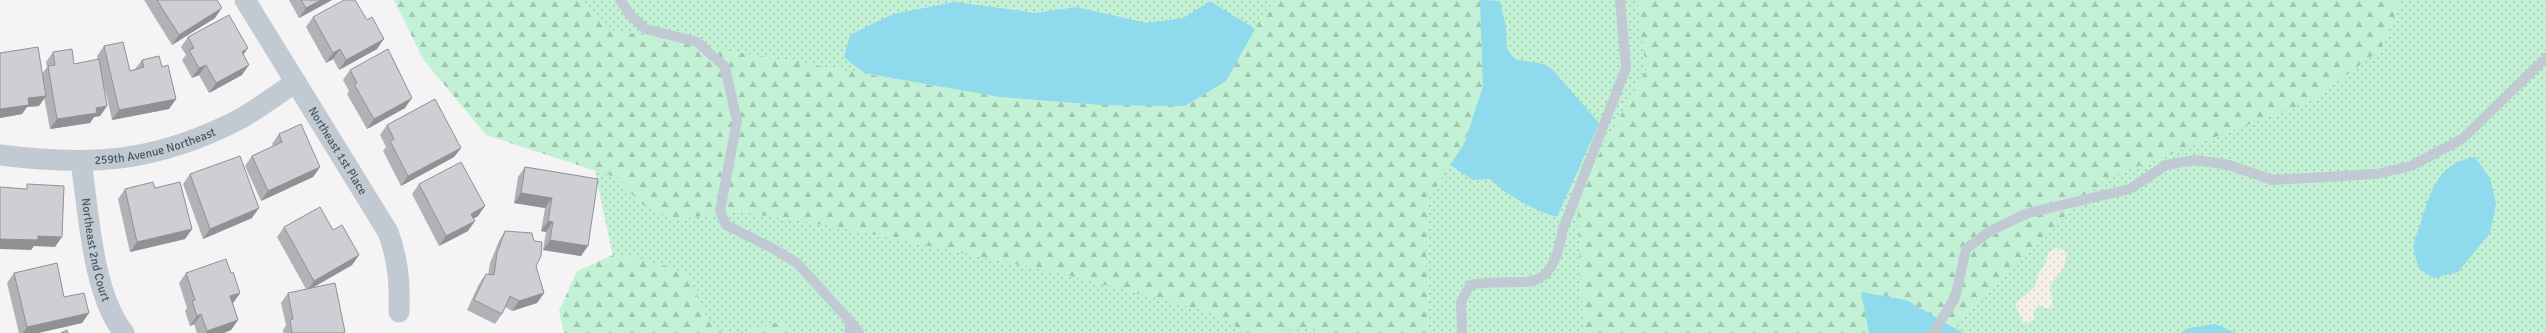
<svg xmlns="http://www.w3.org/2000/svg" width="2546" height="333" viewBox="0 0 2546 333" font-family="Signika,sans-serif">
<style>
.grass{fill:url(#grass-dots)}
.forest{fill:url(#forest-firs)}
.sand{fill:url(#sand-dots)}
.water{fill:#90daee}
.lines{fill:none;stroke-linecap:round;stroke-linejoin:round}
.lane{stroke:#c1cad2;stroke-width:10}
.street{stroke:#c1cad2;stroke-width:21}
.wall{fill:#b0b2b7}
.shaded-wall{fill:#909195}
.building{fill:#cdcfd5;stroke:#909195}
.labels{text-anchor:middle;stroke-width:4;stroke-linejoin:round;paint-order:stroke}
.street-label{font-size:12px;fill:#4a5661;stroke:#fff}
</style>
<defs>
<pattern id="grass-dots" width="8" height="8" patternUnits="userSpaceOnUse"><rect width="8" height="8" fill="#c3f1d5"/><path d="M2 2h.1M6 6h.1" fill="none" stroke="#a0c6b0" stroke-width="1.8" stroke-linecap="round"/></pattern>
<pattern id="forest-firs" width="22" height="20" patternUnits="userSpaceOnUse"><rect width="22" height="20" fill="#c3f1d5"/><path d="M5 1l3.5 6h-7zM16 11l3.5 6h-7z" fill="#a0c6b0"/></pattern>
<pattern id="sand-dots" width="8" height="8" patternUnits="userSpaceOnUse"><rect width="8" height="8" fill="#f5f0e5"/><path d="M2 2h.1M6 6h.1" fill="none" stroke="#d4d0c7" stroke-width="1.8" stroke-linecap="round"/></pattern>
</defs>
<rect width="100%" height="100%" fill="#f5f3f3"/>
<polygon class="grass" points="559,0 2546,0 2546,333 629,333"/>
<g class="forest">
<polygon points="394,0 577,0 613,30 713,48 1000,97 1101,105 1185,106 1226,81 1262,16 1275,0 1480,0 1483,87 1464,144 1429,198 1426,252 1428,333 1314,333 1317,328 1246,333 1213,313 1063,274 842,228 736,211 674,220 640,203 618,178 486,135 423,59"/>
<polygon points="1637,0 2401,0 2381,49 2313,100 2105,179 1947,333 1583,333 1577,194 1646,70"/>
<polygon points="613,255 643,259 686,273 713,329 729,333 564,333 559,311 577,271"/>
<polygon points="779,322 791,333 739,333"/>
</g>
<polygon class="sand" points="2056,248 2064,250 2067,254 2064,267 2050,285 2053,307 2045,308 2039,305 2034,310 2034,319 2028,323 2023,322 2016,307 2017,302 2035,287 2038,272 2044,266 2049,252"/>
<g class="water">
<path d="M1480 0 1500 1 1506 28 1507 48 1514 59 1544 64 1552 69 1599 123 1557 217C1533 210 1508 196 1490 179L1473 180 1450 165 1464 144 1483 87Z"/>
<polygon points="1210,1 1255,29 1226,81 1185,106 1101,105 1000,97 864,73 844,57 850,35 893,14 955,2 1036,13 1076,7 1147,23 1183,18"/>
<path d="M2475 157 2490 178 2496 204 2490 233 2458 272 2434 278 2419 269C2418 263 2415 258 2414 252 2412 244 2418 230 2421 222 2431 190 2438 163 2475 157Z"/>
<polygon points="1861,292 1906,300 1963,333 1869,333"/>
<polygon points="2215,324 2236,333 2180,333 2189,328"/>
</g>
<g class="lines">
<g class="lane">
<polyline points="620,0 631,16 646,29 697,42 725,67 737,121 720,211 726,225 772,248 797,263 849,320 850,333"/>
<polyline points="849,320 859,333"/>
<path d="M1462 333 1461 302 1470 285C1523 274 1550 304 1563 229L1626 68 1620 0"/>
<polyline points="1933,333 1955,298 1966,249 1990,231 2028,213 2130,189 2166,165 2195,160 2229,165 2272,180 2376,174 2411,166 2462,139 2546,58"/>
</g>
<g class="street">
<path id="s1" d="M245 0 388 232C398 259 400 283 399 312"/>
<path id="s2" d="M0 155C91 167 157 162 240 119 259 108 278 94 296 82"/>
<path id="s3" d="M81 162C89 213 92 293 124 333"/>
</g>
</g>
<g class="wall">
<polygon points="144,0 217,0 215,18 172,45"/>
<polygon points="289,0 332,0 299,18"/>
<polygon points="313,17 377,49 339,70 333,59 326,63 306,27"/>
<polygon points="188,37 243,55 242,75 209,93 199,75 192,78 182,60 186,55 181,47"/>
<polygon points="104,46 130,71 135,69 142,60 162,67 176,99 169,109 112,120 104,85 107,106 100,116 94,117 90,123 50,129 44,97 39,106 27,107 22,114 0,118 0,53 42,74 47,67 46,62 53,52 74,64 98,60 97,56"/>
<polygon points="350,70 405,108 367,129 347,94 349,91 343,80"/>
<polygon points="387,125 461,148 454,157 401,186 383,151 386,147 380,135"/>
<polygon points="279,134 320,167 313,177 261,201 245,166 252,156 273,146 272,144"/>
<polygon points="525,167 598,179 581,256 543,250 546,232 541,231 545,208 514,203 518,177"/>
<polygon points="190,174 252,218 203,239 183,184"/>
<polygon points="419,184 478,216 473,219 468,231 439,246 412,194"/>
<polygon points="155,188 192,229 185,239 130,252 118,199 125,189"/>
<polygon points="284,227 333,230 359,255 352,265 312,288 345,332 345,333 283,333 283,330 286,325 281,303 288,293 306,289 277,237"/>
<polygon points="505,231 536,266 544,293 537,303 512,311 505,307 502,314 495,324 467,310 479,284 486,274 488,275 490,263 499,241"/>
<polygon points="14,273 89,313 82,323 38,333 19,333 7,283"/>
<polygon points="186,273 231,273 240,293 233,303 238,320 231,330 224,333 197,333 194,324 190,326 185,311 187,308 179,283"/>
</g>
<g class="shaded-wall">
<polygon points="321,0 332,0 299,18 306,8"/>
<polygon points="222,8 215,18 172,45 179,35"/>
<polygon points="384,39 377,49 339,70 346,60"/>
<polygon points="248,48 241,58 242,52"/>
<polygon points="340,49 333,59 326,63 333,53"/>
<polygon points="206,65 199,75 192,78 199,68"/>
<polygon points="249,65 242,75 209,93 216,83"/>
<polygon points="46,96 39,106 27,107 22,114 0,118 0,109 28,98"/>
<polygon points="412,98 405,108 367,129 374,119"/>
<polygon points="176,99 169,109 112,120 119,110"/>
<polygon points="107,106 100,116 94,117 90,123 50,129 57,119 96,108"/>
<polygon points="461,148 454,157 401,186 408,176"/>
<polygon points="320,167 313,177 261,201 268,191"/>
<polygon points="521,193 552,198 545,208 514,203"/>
<polygon points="485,206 478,216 464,224 471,214"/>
<polygon points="259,208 252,218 203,239 210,229"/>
<polygon points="475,221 468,231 439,246 446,236"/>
<polygon points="548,221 553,222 546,232 541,231"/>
<polygon points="192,229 185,239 130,252 137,242"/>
<polygon points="38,236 62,237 55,247 34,246 31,250 0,249 0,239"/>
<polygon points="550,240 588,246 581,256 543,250"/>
<polygon points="359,255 352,265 307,291 314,281"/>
<polygon points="240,293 233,303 223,306 230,296"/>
<polygon points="544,293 537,303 512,311 519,301"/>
<polygon points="89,313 82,323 38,333 23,333 27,327"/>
<polygon points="201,314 194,324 190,326 197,316"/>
<polygon points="238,320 231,330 224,333 206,333 207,331"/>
</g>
<g class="building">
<polygon points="157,0 217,0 222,8 179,35"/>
<polygon points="301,0 321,0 306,8"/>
<polygon points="344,0 355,0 367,20 372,17 384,39 346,60 340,49 333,53 313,17"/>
<polygon points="229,15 248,48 242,52 249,65 216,83 206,65 199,68 189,50 194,48 188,37"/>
<polygon points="123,42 130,71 144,67 142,60 159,56 162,67 168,65 176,99 119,110 104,46"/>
<polygon points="38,47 46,96 28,98 29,105 0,109 0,53"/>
<polygon points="72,49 74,64 99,59 107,106 96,108 97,113 57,119 48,66 55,65 53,52"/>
<polygon points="388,49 412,98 374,119 354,84 357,83 350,70"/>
<polygon points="435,99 461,148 408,176 390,141 394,139 387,125"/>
<polygon points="301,124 320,167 268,191 252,156 282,142 279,134"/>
<polygon points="240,156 259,208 210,229 190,174"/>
<polygon points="461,162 485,206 471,214 475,221 446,236 419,184"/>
<polygon points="525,167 598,179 588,246 550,240 553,222 548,221 552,198 521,193"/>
<polygon points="153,182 155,188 180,182 192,229 137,242 125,189"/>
<polygon points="27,184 64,186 62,237 38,236 38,240 0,239 0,187 27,189"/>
<polygon points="320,207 333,230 342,225 359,255 314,281 284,227"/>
<polygon points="505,231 532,233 534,241 542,242 541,256 536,266 544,293 519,301 510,296 502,314 474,300 486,274 494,275 497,253"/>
<polygon points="226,259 231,273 233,272 240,293 230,296 238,320 207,331 201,314 197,316 192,301 195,300 186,273"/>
<polygon points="57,263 64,297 84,293 89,313 27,327 14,273"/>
<polygon points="335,283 345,332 342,333 292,333 290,320 293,319 288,293"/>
<polygon points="67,330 68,333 61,333"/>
</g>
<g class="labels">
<g class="street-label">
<text dy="4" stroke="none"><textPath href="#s2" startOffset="157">259th Avenue Northeast</textPath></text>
<text dy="4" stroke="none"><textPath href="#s1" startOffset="177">Northeast 1st Place</textPath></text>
<text dy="4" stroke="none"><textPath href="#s3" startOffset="89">Northeast 2nd Court</textPath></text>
</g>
</g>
</svg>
